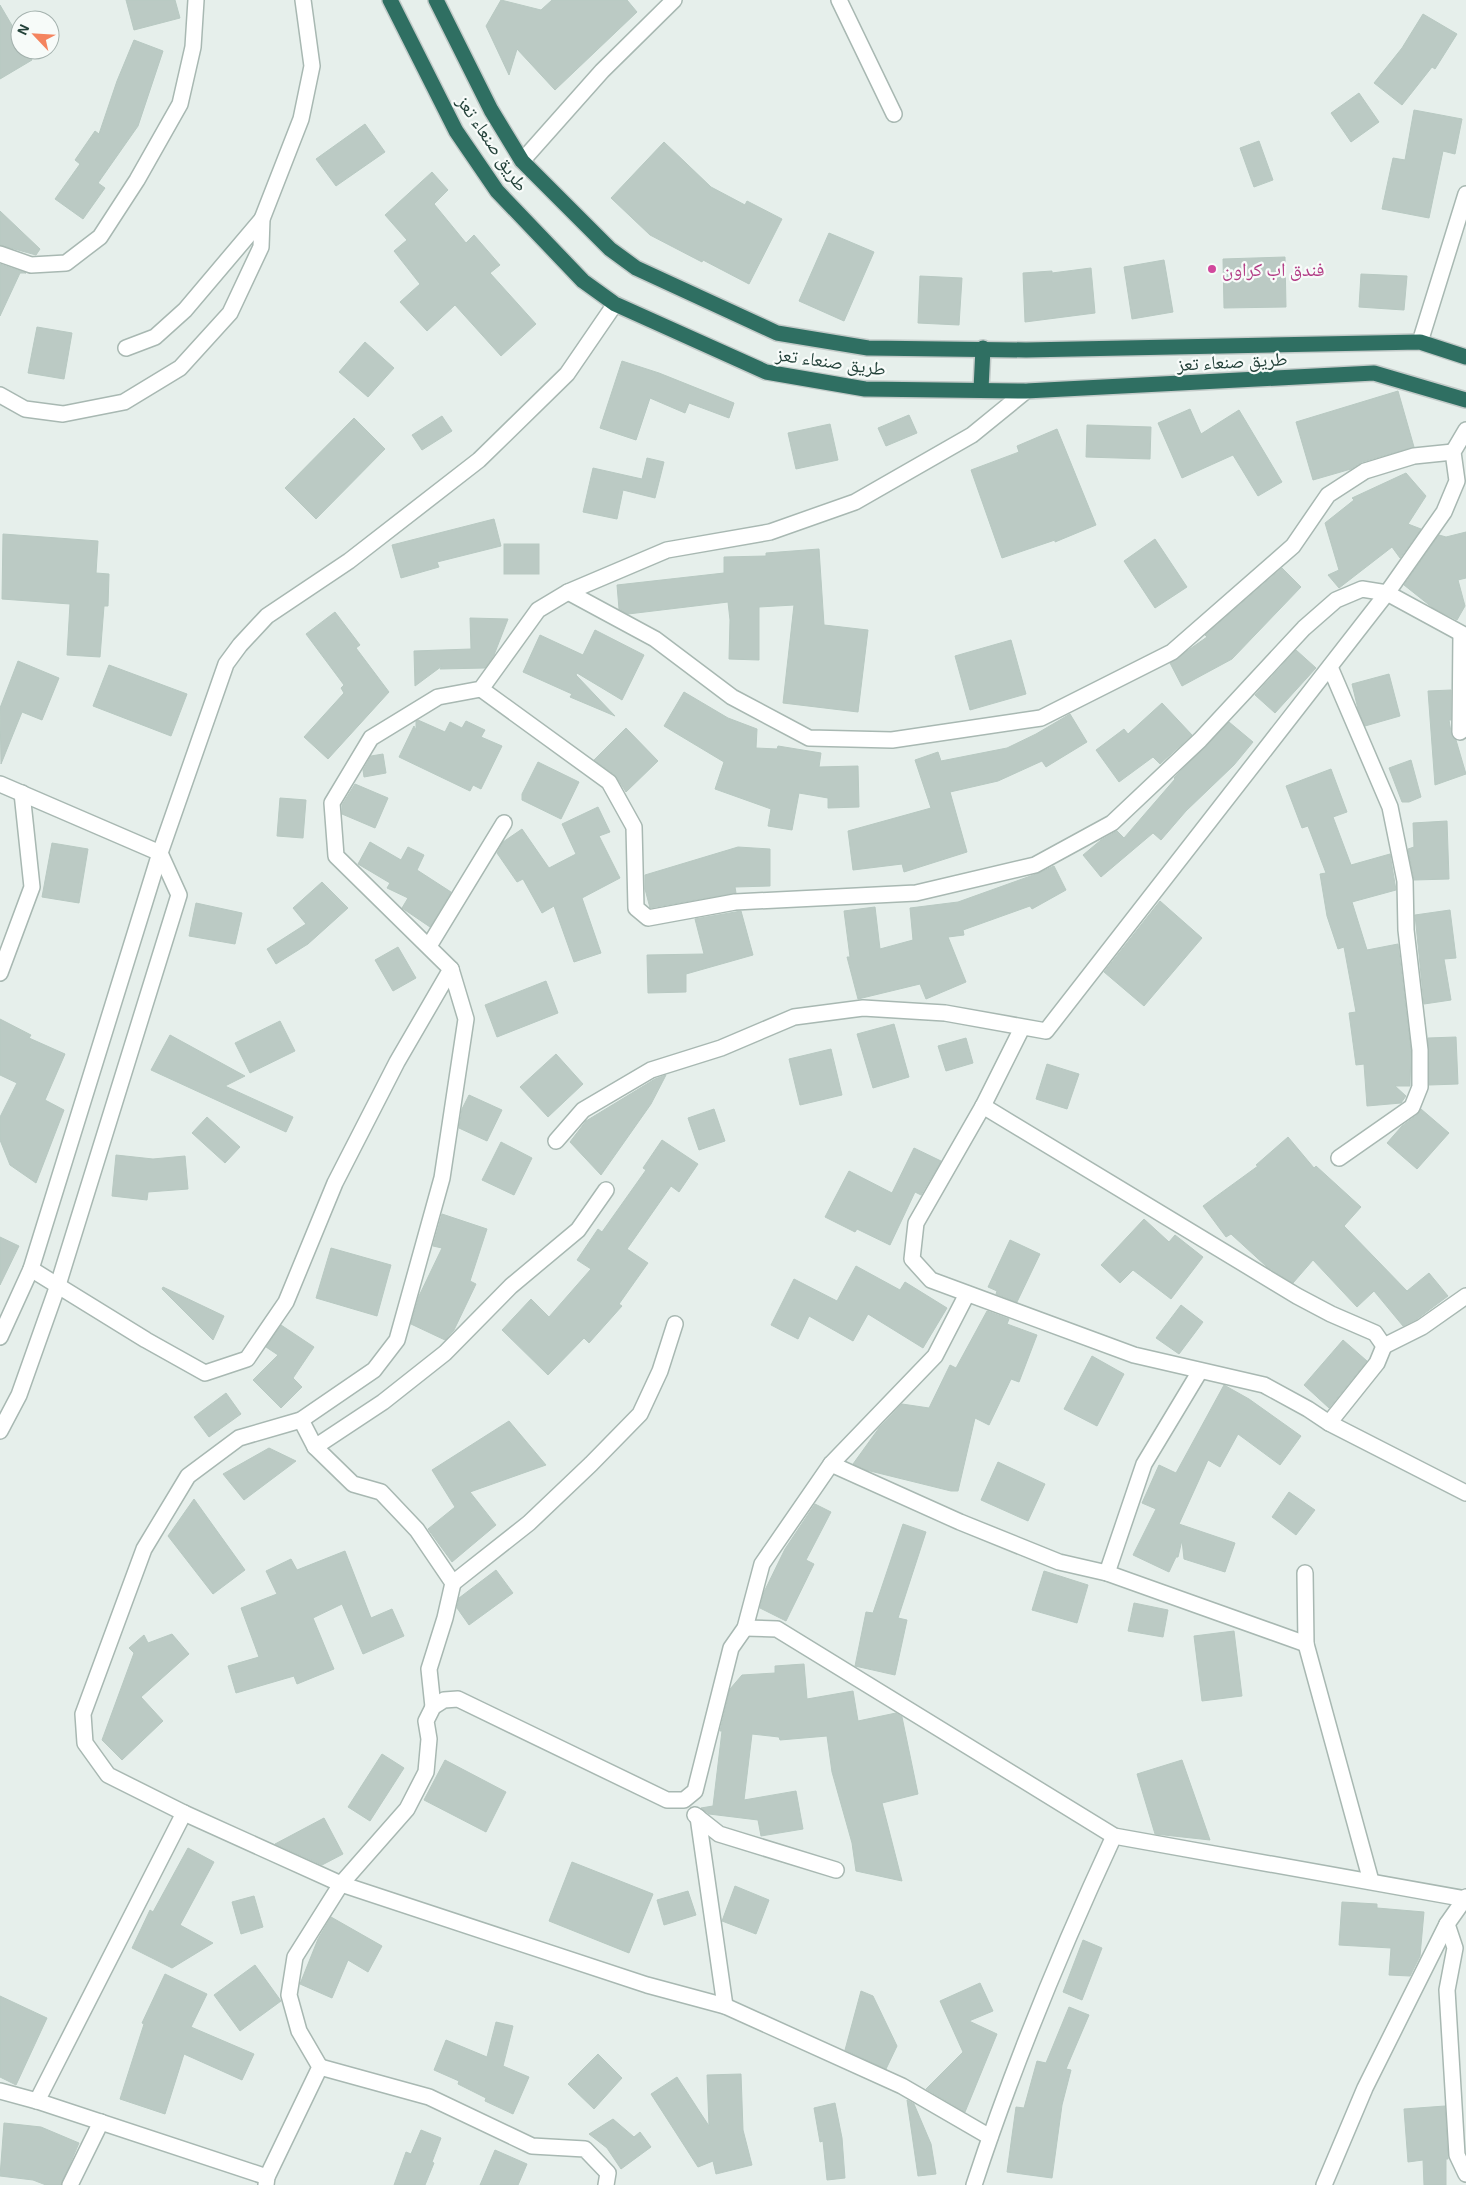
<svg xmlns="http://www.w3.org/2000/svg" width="1466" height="2185" viewBox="0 0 1466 2185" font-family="'Exo 2','Noto Naskh Arabic',sans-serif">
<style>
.building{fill:#bbcac4;stroke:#b8c9c2}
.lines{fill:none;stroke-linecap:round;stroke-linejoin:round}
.street-casing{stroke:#a8b8b2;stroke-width:18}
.highway-casing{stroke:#c2cac8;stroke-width:18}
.street{stroke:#fff;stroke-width:15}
.highway{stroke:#2f6f62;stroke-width:15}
.hotel-dot{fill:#d1479c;stroke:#f7fbf9;stroke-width:2}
.labels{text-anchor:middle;stroke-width:4.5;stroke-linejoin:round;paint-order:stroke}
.street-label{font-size:19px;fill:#24423a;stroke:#f7fbf9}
.hotel-label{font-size:19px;fill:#b23c85;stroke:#f7fbf9;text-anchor:start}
</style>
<rect width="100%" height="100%" fill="#e6efeb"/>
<g class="building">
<polygon points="126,0 175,0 180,18 134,30"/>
<polygon points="501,0 541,10 552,0 627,0 637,12 555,90 517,49 509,75 486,26"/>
<polygon points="0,5 20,39 20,50 26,50 32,60 0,79"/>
<polygon points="1423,14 1457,34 1435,69 1432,67 1402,105 1374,83 1402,48"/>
<polygon points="134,40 163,51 138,126 98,183 105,188 83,219 55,199 80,164 75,160 95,131 99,134 117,81"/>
<polygon points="1359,93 1379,122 1351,142 1331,113"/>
<polygon points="1414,110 1462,119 1455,154 1443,151 1429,218 1382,209 1393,158 1405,160"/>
<polygon points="365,124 385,152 336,186 316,159"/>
<polygon points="1259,141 1273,180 1254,187 1240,148"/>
<polygon points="664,142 711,187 745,205 747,201 782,219 749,284 703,260 702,262 650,235 611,198"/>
<polygon points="432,172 448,190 434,204 466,243 474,235 500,265 490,273 536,324 501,356 455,305 427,331 400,302 420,284 394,251 407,240 385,215"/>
<polygon points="0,211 40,249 36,255 0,245"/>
<polygon points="829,233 874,252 844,321 799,301"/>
<polygon points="1285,257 1286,307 1224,308 1223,259"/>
<polygon points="1164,260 1173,312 1132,319 1124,267"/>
<polygon points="0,264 26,273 20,273 0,316"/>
<polygon points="1091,268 1095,313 1025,322 1023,273 1052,271 1052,273"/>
<polygon points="1361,274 1407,276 1404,310 1359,307"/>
<polygon points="920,276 962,278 959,325 918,323"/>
<polygon points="37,327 72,333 64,379 28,373"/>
<polygon points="365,342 394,368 368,397 339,372"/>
<polygon points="622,361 659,373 734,403 729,418 689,403 685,413 650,398 636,440 600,428"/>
<polygon points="1398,391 1414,447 1362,462 1351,469 1313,480 1296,422"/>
<polygon points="1190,409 1201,434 1239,410 1282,482 1258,496 1233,455 1182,478 1158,423"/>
<polygon points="909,415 917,433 886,446 878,428"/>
<polygon points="442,416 452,431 422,450 412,435"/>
<polygon points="354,418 385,449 316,519 285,488"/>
<polygon points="830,424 838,460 796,469 788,433"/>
<polygon points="1087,425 1151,427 1150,459 1086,457"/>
<polygon points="1057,429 1096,525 1055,542 1055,540 1002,558 971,470 1019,452 1017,446"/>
<polygon points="647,458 664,462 655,498 623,490 617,519 583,512 593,468 642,479"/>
<polygon points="1406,473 1426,496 1408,524 1421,529 1400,558 1392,547 1339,588 1328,575 1339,570 1325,523 1354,500 1352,498"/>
<polygon points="494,519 501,546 437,562 439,567 401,578 392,545"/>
<polygon points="1466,532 1466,578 1458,580 1465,606 1457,620 1433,608 1404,585 1439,535 1446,537"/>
<polygon points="3,534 98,541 96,573 109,574 108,606 104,606 100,657 67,655 70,604 2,599"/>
<polygon points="1155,539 1187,587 1155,608 1124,561"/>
<rect x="504" y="544" width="35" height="30"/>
<polygon points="819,549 824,625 868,630 858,712 783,703 794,605 759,607 759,660 729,659 730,620 728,602 628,614 619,609 617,585 724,573 724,557 766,556 766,553"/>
<polygon points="1282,568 1301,587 1232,659 1182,686 1170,663 1207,637 1205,635"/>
<polygon points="335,612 360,645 356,648 389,692 328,759 304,737 344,693 341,688 344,685 306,634"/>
<polygon points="470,618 508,619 494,655 485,668 440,669 442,666 415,686 414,651 471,649"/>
<polygon points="595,630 644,655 622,700 577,673 576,675 615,716 570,697 572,694 523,672 540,635 583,655"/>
<polygon points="1011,640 1026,694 970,710 955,656"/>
<polygon points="1296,650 1316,668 1275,713 1255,695"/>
<polygon points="18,661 59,678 42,720 22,712 1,764 0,708"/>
<polygon points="109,665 187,694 171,736 93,706"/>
<polygon points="1389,674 1400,716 1365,726 1358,709 1352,684"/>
<polygon points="1451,690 1451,720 1449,720 1451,732 1456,740 1466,774 1435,785 1428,691"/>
<polygon points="684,692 728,718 757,729 756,748 777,749 778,746 821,753 819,767 858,766 859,807 828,808 828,798 799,793 792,830 768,826 771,809 715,789 724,762 664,726"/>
<polygon points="1162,703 1192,735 1160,764 1153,757 1119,782 1096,750 1124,729 1128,734"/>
<polygon points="1070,714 1087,742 1046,767 1042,761 998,781 950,792 967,852 904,872 902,864 853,870 848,831 931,808 915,760 938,752 941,761 1007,748 1036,734"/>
<polygon points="418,720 445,732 450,722 462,728 466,721 485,730 481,737 502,746 481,789 473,785 470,791 399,757 414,726 416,730 416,721"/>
<polygon points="1229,722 1253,742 1234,765 1186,811 1161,840 1153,833 1101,877 1083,855 1101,840 1117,831 1124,838 1175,779 1174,778"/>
<polygon points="626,728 658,761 626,792 615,775 594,760"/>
<polygon points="383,754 386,773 364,777 363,770 371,756"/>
<polygon points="1411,760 1421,797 1409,802 1402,802 1389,768"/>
<polygon points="538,762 579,782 561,819 522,800 522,794"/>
<polygon points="1331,769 1347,812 1333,817 1351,865 1390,854 1396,890 1352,902 1367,950 1398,944 1411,1051 1410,1086 1395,1086 1406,1096 1401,1103 1367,1106 1364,1064 1356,1065 1349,1013 1356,1012 1344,947 1338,949 1327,916 1320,874 1326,873 1308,826 1302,828 1286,786"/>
<polygon points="355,784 388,798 375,828 342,814 342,805"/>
<polygon points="280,798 306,800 303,838 277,836"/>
<polygon points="598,807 610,832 599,836 620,878 582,898 601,953 574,962 554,906 542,913 523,879 517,882 497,853 503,842 522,829 549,868 576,854 562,824"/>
<polygon points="1447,821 1449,879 1414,880 1408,849 1414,847 1413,823"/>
<polygon points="370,842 401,860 408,847 424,855 417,870 451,892 430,927 402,908 408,898 387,888 390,883 358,864"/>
<polygon points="52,843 88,849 79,903 42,897"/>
<polygon points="738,847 770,849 770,886 735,887 736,893 650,908 645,889 645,875"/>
<polygon points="1054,866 1066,890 1032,909 1030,906 963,930 964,935 948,937 966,982 926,999 920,984 858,999 847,957 850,957 844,911 875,907 880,949 913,940 910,908 958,902 1039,873"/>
<polygon points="322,882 348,908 308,944 276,964 267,949 306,924 293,908"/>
<polygon points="1160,901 1202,938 1144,1006 1104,972"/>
<polygon points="196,903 242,913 235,944 189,936"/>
<polygon points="1450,910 1456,958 1444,959 1451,1000 1424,1004 1415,915"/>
<polygon points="741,911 753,955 686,974 686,992 648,993 647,955 704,954 695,919"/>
<polygon points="398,947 416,978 393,991 375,960"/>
<polygon points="546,981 558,1013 497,1037 485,1005"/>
<polygon points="0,1019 31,1035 29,1038 65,1054 45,1100 64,1110 36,1183 10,1165 0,1140 0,1117 17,1083 0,1075"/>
<polygon points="280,1021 295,1051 250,1073 235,1043"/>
<polygon points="894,1024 909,1077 873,1088 857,1034"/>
<polygon points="170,1035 245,1076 225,1086 293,1117 286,1132 151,1070"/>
<polygon points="1456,1037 1458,1084 1429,1085 1428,1038"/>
<polygon points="966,1038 973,1063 946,1071 938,1046"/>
<polygon points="831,1049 842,1095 800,1105 789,1059"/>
<polygon points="556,1054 583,1084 548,1117 520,1087"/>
<polygon points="1047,1064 1079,1074 1067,1109 1036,1099"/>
<polygon points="666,1075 651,1104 601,1175 570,1142 586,1121 655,1079"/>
<polygon points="469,1095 502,1110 487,1141 459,1128 462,1109"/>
<polygon points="714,1109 725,1141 699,1150 688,1118"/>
<polygon points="1421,1109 1449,1133 1417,1169 1387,1143 1402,1126 1417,1115"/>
<polygon points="207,1117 240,1147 225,1163 192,1133"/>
<polygon points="1288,1137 1314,1168 1316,1166 1361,1207 1344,1226 1407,1291 1429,1273 1448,1296 1417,1319 1403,1326 1374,1291 1357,1307 1313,1260 1293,1283 1267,1267 1231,1234 1226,1237 1203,1206 1258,1166 1256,1165"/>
<polygon points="662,1140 698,1164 679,1192 671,1186 627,1249 648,1263 619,1304 622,1306 589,1343 584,1338 548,1375 502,1330 531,1299 549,1317 591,1269 577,1260 598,1229 602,1232 646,1170 643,1168"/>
<polygon points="501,1142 532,1158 514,1195 482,1180"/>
<polygon points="914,1148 941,1161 921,1195 915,1192 890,1245 857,1229 855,1232 825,1217 849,1171 892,1193"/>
<polygon points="116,1155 153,1159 185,1156 188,1189 148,1192 147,1200 112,1196"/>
<polygon points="442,1214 487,1229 470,1281 476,1284 454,1330 445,1340 411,1324 419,1296 442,1248 433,1246"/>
<polygon points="1144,1219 1169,1242 1175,1235 1203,1257 1171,1299 1133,1270 1120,1283 1101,1265"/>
<polygon points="0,1237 19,1246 0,1285"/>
<polygon points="1010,1240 1040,1254 1017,1302 996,1294 997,1291 988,1287"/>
<polygon points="331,1248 391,1265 377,1316 316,1298"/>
<polygon points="856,1266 900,1290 905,1282 947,1308 923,1348 868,1314 853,1341 809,1316 798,1339 771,1325 794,1279 837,1301"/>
<polygon points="163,1287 224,1316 213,1340 162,1289"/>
<polygon points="1181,1305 1203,1322 1179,1354 1156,1338"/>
<polygon points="987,1311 1009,1319 1007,1324 1037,1335 1019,1382 1011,1379 989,1425 975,1418 958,1491 951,1491 866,1470 853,1464 879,1428 902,1404 929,1408 950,1365 956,1368"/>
<polygon points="281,1325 314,1347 293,1378 302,1387 281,1408 253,1380 278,1355 266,1347"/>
<polygon points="1343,1340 1367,1361 1329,1408 1304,1385"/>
<polygon points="1092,1356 1124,1374 1097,1426 1064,1409"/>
<polygon points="1224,1385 1249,1399 1301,1436 1280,1465 1238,1434 1220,1467 1208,1460 1179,1524 1235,1543 1225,1572 1184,1559 1182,1540 1178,1557 1176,1557 1169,1572 1133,1555 1156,1509 1142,1503 1159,1465 1176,1473"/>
<polygon points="226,1393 241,1414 209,1437 194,1417"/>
<polygon points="509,1421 546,1465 470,1492 496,1525 452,1562 428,1529 455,1507 432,1470"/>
<polygon points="269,1448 296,1461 244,1500 223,1474"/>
<polygon points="998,1462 1045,1484 1028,1521 981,1500"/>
<polygon points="1289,1492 1315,1510 1296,1535 1272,1517"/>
<polygon points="194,1499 245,1570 213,1594 168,1536"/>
<polygon points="815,1504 831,1512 806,1560 814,1564 786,1621 760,1608 764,1592 785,1549"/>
<polygon points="903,1524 926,1532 898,1618 907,1620 895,1675 855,1666 866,1612 873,1613"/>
<polygon points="345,1551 371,1618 392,1609 404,1636 363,1654 342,1604 313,1618 334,1669 297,1684 294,1676 236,1693 228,1666 259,1657 241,1608 277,1594 266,1571 291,1559 297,1570"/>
<polygon points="496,1570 513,1593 469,1625 457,1608 459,1598"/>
<polygon points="1044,1571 1088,1585 1077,1623 1032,1610"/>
<polygon points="1134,1603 1168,1610 1163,1637 1128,1631"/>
<polygon points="1234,1631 1242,1696 1202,1701 1194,1636"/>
<polygon points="172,1634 189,1654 141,1697 163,1721 122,1760 102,1740 134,1653 129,1648 144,1635 148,1643"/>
<polygon points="804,1664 807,1699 853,1691 858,1721 896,1713 902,1717 918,1794 882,1803 902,1881 856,1871 852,1843 832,1772 827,1736 780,1740 779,1737 752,1734 744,1800 796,1791 803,1829 761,1836 758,1820 709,1814 701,1808 713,1806 722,1731 720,1731 730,1689 742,1675 775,1673 775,1666"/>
<polygon points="382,1754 404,1768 370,1821 348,1807"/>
<polygon points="445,1760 506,1792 486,1832 424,1800"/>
<polygon points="1182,1760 1210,1840 1155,1834 1137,1774"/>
<polygon points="324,1818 343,1854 322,1865 275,1844"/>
<polygon points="188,1848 214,1862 180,1925 213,1943 172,1968 132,1948 150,1910 153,1912"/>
<polygon points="572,1862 653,1894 629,1953 549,1921"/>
<polygon points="735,1886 769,1900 756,1934 722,1921"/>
<polygon points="688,1891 696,1915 664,1925 657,1900"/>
<polygon points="254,1896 263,1927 241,1934 232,1902"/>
<polygon points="1342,1902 1377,1904 1377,1908 1424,1912 1420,1956 1410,1976 1389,1975 1391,1948 1339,1945"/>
<polygon points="331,1917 382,1946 368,1972 348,1960 332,1998 300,1984 318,1939"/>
<polygon points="1083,1940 1102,1948 1082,2000 1063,1992"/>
<polygon points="255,1965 281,2001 240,2031 214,1995"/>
<polygon points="165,1974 207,1994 191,2027 254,2054 242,2080 184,2054 165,2114 120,2099 144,2024 142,2023"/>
<polygon points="980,1983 993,2011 969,2021 997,2034 965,2112 926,2089 963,2052 940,2001"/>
<polygon points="861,1991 873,1996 897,2046 886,2069 845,2050"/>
<polygon points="0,1996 47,2018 16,2085 0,2077"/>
<polygon points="1069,2007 1089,2015 1066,2069 1071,2070 1062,2105 1052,2178 1007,2172 1016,2107 1024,2108 1037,2061 1046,2063"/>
<polygon points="496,2022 513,2026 503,2066 529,2077 513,2114 485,2101 486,2098 458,2084 459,2081 434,2070 446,2040 487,2057"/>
<polygon points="598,2054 622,2078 594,2109 568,2084"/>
<polygon points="741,2074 743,2130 752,2165 716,2174 713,2161 698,2167 651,2094 677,2077 709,2126 707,2075"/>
<polygon points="907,2100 914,2104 931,2144 936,2174 918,2176"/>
<polygon points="835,2103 842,2138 845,2178 827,2180 823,2141 820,2142 814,2108"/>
<polygon points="1445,2106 1448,2159 1446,2159 1446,2185 1424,2185 1423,2160 1408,2162 1404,2109"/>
<polygon points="613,2119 634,2137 640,2132 651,2147 621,2169 607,2148 589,2134"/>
<polygon points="4,2123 41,2127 79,2143 61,2185 46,2185 33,2180 0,2176"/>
<polygon points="421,2130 441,2138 432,2162 434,2163 425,2185 394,2185 406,2152 411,2154"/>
<polygon points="495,2150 527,2164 518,2185 480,2185"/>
</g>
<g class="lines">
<defs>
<g id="street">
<polyline points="839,0 894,114"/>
<polyline points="522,161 602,71 674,0"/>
<polyline points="0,254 31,265 66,263 100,237 137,180 180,104 193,47 196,0"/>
<polyline points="1420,342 1466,194"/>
<polyline points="126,348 155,337 185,310 262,219"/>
<polyline points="0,395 25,409 63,414 124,402 180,368 230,313 261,247 262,219 301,119 312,66 303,0"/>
<polyline points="568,592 655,639 732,697 809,738 892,740 1041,718 1172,652 1293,546 1328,495 1365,471 1414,456 1453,452"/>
<polyline points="1330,667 1390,807 1405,881 1406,930 1420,1050 1420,1087 1412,1107 1339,1158"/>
<polyline points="481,689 609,782 634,827 636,908 648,918 735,902 916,893 1035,865 1112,823 1200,740 1304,628 1336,600 1362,589 1387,593 1466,636"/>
<polyline points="1460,732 1461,634"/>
<polyline points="0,784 160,853 179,895 58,1285 19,1395 0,1431"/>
<polyline points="429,946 504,823"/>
<polyline points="451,969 466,1019 442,1178 397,1340 374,1370 301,1420 239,1438 188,1476 144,1549 83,1714 85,1743 108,1775 184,1813 341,1884 647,1985 725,2006 902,2086 990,2137"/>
<polyline points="0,973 32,887 22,793"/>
<polyline points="1022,1028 983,1106 916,1223 912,1259 931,1280 1134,1355 1264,1385 1308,1409 1329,1423 1466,1493"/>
<polyline points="983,1106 1297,1296 1331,1314 1375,1333 1384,1346 1377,1363 1329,1423"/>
<polyline points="556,1141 583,1110 651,1070 721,1048 794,1017 863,1008 945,1013 1046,1031 1387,593 1444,512 1457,481 1453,452 1466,430"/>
<polyline points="31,1269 146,1340 205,1373 247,1359 286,1302 335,1183 397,1062 451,969 336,856 332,803 371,738 438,697 481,689 538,610 568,592 667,550 770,532 855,502 972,435 1026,391"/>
<polyline points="0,1337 31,1269 160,853 226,664 240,645 267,616 349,561 479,460 567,374 615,304"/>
<polyline points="1384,1346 1422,1327 1466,1296"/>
<polyline points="301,1420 315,1447 353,1484 381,1492 417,1530 453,1583 445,1618 429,1669 433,1707"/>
<polyline points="315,1447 383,1402 445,1353 511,1286 578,1230 606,1190"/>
<polyline points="831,1464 960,1522 1059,1562 1107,1573 1306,1644"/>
<polyline points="1107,1573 1144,1464 1200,1371"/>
<polyline points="1305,1573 1306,1644 1371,1881"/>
<polyline points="453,1583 529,1523 591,1464 640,1414 660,1371 675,1324"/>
<polyline points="745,1628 777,1629 1114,1836 1466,1899"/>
<polyline points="695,1815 719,1834 836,1870"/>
<polyline points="698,1817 725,2006"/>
<polyline points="1447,1924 1455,1948 1447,1990 1457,2155 1466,2174"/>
<polyline points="320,2067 429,2097 532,2146 585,2149 608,2173 606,2185"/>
<polyline points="0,2091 37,2101 267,2177"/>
<polyline points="37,2101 184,1813"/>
<polyline points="70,2185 101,2122"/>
<polyline points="266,2185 267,2177 320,2067 299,2031 289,1995 295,1957 341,1884 407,1809 426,1772 429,1739 426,1721 433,1707 444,1700 458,1699 667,1800 684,1800 695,1791 731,1648 745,1628 762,1564 831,1464 935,1356 967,1294"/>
<path d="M974 2185C1013 2066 1061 1950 1114 1836"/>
<polyline points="1324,2185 1365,2088 1447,1924 1466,1897"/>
</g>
<g id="highway">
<polyline points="390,0 456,131 497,191 583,281 615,304 766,372 865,389 1026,391 1374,373 1466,400"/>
<polyline points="436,0 491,110 522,161 610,249 636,268 777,333 868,348 1026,350 1420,342 1466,357"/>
<polyline points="981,389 983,348"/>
</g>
</defs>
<use href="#street" class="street-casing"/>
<use href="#highway" class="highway-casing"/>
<use href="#street" class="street"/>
<use href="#highway" class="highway"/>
</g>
<circle class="hotel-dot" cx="1212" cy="269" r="5"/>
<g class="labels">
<g class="street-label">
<text transform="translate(493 143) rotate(56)" y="7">طريق صنعاء تعز</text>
<text transform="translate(831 361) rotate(8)" y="7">طريق صنعاء تعز</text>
<text transform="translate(1232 361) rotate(-3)" y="7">طريق صنعاء تعز</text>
</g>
<g class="hotel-label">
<text x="1222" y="276">فندق اب كراون</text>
</g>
</g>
<g transform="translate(35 35) rotate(295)"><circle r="24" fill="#f7fbf9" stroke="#a3b1ad"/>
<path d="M0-4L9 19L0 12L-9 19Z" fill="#f4845f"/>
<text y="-8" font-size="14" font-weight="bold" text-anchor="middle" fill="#24423a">N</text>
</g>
</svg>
